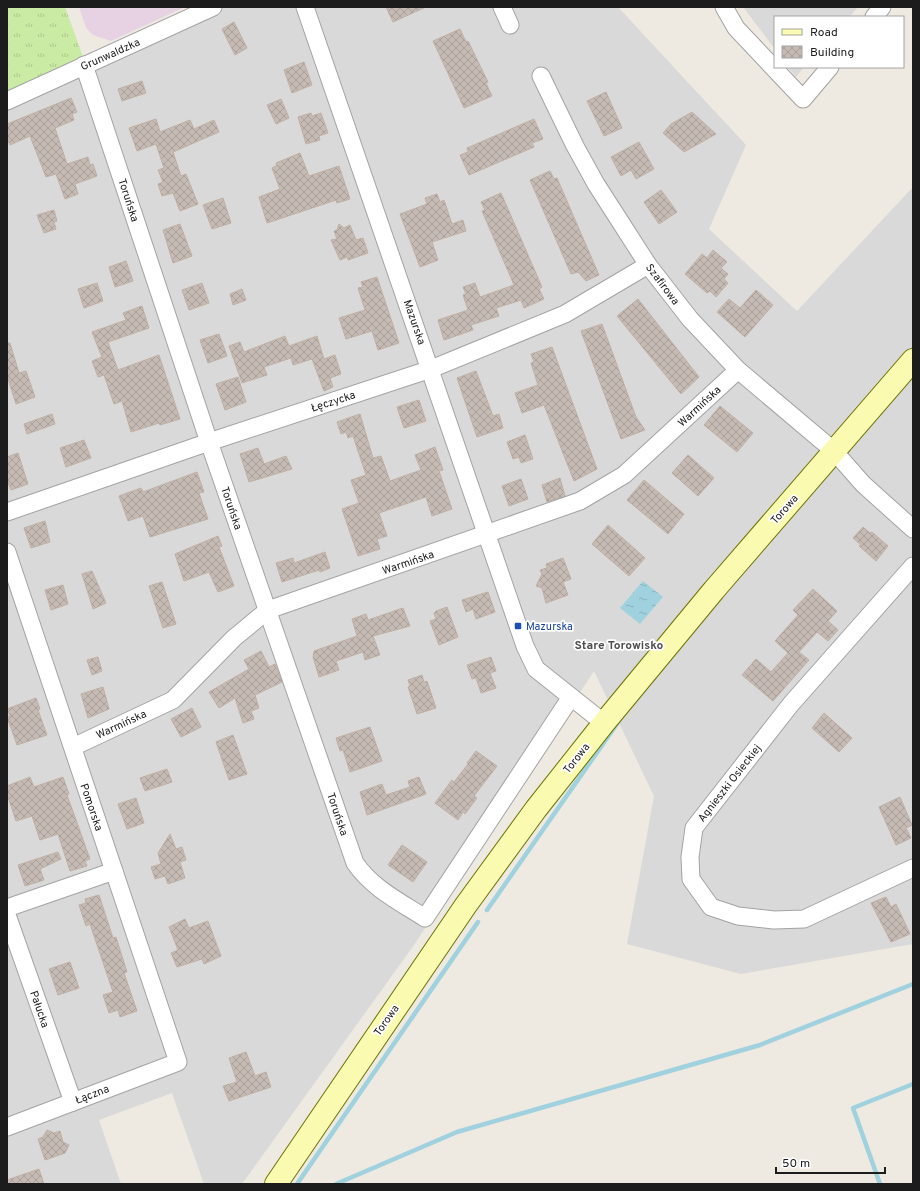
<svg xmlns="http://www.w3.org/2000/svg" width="920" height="1191" viewBox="0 0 920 1191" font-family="Overpass,sans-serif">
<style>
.residential{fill:#dad9d9}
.industrial{fill:#e7d2e4}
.grass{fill:url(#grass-tufts)}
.water{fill:url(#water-ripples)}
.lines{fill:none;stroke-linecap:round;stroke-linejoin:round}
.stream{stroke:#9fd1de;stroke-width:4.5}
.building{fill:url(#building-cross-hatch);stroke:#c0afa3}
.street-casing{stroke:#a3a3a3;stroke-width:19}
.secondary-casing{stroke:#6b7501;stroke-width:24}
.street{stroke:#fff;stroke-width:17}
.secondary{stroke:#fafbb1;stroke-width:22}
.transit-dot{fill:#1a4fb4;stroke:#fff;stroke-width:1.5}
.labels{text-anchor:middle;stroke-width:3.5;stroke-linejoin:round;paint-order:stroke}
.street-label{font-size:11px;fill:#1c1c1c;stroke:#fff}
.transit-label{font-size:11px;fill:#164399;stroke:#fff;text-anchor:start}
.neighbourhood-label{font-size:12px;font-weight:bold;fill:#4f4f4f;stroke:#fff}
</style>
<defs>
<pattern id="grass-tufts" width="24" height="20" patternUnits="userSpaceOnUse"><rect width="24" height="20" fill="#c9eba4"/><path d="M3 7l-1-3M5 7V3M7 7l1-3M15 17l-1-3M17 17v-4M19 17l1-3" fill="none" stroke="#acc98d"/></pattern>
<pattern id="water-ripples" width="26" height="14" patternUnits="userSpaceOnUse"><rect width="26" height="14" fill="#9fd1de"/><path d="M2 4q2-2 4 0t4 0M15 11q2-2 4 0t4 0" fill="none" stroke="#88b3be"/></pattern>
<pattern id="building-cross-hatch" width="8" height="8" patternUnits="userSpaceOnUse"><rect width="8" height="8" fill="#c5bbb4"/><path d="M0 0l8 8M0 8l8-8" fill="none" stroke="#a9a09a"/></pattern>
</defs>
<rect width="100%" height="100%" fill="#eee9e1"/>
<g class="residential">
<polygon points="219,7 618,7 746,145 709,229 797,311 913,187 913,944 741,974 627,944 654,796 594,671 414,945 242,1184 204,1184 172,1093 99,1120 121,1184 7,1184 7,105 221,13"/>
<polygon points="743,7 858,7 849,17 775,17 775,49"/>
<polygon points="788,67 804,67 796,77"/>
</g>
<polygon class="industrial" points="79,7 185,7 111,41 93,35 86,28"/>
<polygon class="grass" points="7,7 65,7 83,57 7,92"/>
<polygon class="water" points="643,581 663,597 640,624 620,608"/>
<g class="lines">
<g class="stream">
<polyline points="487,910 619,721"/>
<polyline points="297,1184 478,922"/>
<polyline points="336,1184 457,1132 760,1045 913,984"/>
<polyline points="880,1184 853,1108 913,1084"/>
</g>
</g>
<g class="building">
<polygon points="386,7 426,7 393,22"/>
<polygon points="234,22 247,48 235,55 222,29"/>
<polygon points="460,29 466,42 468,41 488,82 486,83 492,96 464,108 433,41"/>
<polygon points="304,62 312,85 292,93 284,70"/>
<polygon points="142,81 146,93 122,101 118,89"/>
<polygon points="606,92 622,128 604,136 587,101"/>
<polygon points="71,98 77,112 72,114 74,120 55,128 67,164 88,157 90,165 93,164 97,176 75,184 78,194 65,199 56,174 46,177 30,136 10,145 7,138 7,124"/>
<polygon points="281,99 289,118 276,124 267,105"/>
<polygon points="692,112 716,134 684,152 663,133 671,124"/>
<polygon points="311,113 312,116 321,113 328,133 319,136 320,140 306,144 298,117"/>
<polygon points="156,119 160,132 190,120 194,129 214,120 219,132 173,152 181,176 186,174 198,204 180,211 173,193 162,196 158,184 163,182 158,170 164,168 156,144 137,151 129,128"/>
<polygon points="534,119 543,139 532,143 534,147 469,175 460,155 468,152 467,148"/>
<polygon points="639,142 654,169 636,179 631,170 621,176 611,157"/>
<polygon points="300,153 309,176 339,166 350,199 337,203 336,200 267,223 259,197 280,189 272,168 277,165 276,163"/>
<polygon points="550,171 554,179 557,178 599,275 586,281 578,272 571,274 530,180"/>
<polygon points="661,190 677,212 659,224 644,202"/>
<polygon points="501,193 542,287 539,289 544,299 524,308 521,300 496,308 499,316 471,325 473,330 444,340 438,320 468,310 463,295 466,294 463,287 475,283 480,297 514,285 482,211 485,210 481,202"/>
<polygon points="437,194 440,202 444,200 452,224 463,220 466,231 432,242 438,260 420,267 400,214 427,204 425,198"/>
<polygon points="223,198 231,223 212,229 203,205"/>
<polygon points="54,210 57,221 54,222 56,229 44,233 37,215"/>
<polygon points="180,224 192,256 173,263 163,230"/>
<polygon points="339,224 344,228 350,225 356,240 363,238 368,253 348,260 347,257 340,260 331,240 337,239 334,231 337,230"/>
<polygon points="713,250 727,262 721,268 728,274 724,279 728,283 716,297 710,291 707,293 685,274 702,254 707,258"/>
<polygon points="126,261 133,281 115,287 109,267"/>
<polygon points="377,277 399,343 378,350 372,331 346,339 339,318 365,310 358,288 363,287 361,282"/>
<polygon points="97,283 103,301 84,308 78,289"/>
<polygon points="202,283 209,303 189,310 182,290"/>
<polygon points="242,289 246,300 233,305 230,294"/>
<polygon points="756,290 773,305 745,337 717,312 729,299 740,308"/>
<polygon points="638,299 699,377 681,394 617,316"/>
<polygon points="142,306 149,328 108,342 118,370 159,355 180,419 160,425 159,423 131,432 122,401 114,404 104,375 98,377 92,361 102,357 92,332 126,320 123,313"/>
<polygon points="602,324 636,417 645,430 621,439 581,331"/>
<polygon points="219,334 227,356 208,363 200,340"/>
<polygon points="285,336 289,346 317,336 324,359 335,355 341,374 330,378 333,387 324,391 312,359 293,365 291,358 264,367 267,375 242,383 229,346 240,342 244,352"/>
<polygon points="7,343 10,343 19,373 26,371 35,397 16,404 7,376"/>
<polygon points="552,347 597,469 574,481 544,405 522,413 515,393 538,385 531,363 534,362 531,354"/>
<polygon points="476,371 493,416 499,414 503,428 477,437 457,378"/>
<polygon points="238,377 246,402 225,410 216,384"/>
<polygon points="419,400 426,421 404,428 397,407"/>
<polygon points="720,406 753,433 737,452 704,425"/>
<polygon points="52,414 55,424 27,434 24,424"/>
<polygon points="360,414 373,458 381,456 390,481 421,470 415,455 435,447 443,470 439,471 452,509 432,516 426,497 379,513 387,536 377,539 380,549 358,556 342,509 359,503 351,480 366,475 353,436 348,438 346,432 341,434 337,422"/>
<polygon points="525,435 533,459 521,463 519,457 513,459 507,442"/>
<polygon points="84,440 91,458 66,467 60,448"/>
<polygon points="258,448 264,464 286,456 292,469 249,482 240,454"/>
<polygon points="18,453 28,484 11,490 7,480 7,457"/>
<polygon points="688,455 714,478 698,496 672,473"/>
<polygon points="197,472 204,492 199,493 208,519 150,537 143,516 128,521 119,496 141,488 143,492"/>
<polygon points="560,478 565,496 547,502 542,485"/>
<polygon points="521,479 528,499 509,506 502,486"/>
<polygon points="644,480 684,514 668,534 627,500"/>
<polygon points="45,521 50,542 31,548 24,528"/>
<polygon points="608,525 645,558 629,576 592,544"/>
<polygon points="863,527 870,533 872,532 888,546 876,561 859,546 861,545 853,538"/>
<polygon points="218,536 222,546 219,547 234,586 218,592 209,572 184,581 175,554"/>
<polygon points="325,552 330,568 320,572 319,570 282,582 276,563 293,558 294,563"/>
<polygon points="563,558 571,579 563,582 568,595 546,603 542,588 536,586 542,574 540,570 547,568 546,564"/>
<polygon points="92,571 106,603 93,609 82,574"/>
<polygon points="162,582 176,624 163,628 149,586"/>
<polygon points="63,585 68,604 51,610 45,590"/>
<polygon points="813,589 837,611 828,621 838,630 828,641 817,632 799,652 809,660 773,701 742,675 756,659 771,672 788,653 775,641 798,615 793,610"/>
<polygon points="488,592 495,612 476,619 473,609 466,612 462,600"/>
<polygon points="447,607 458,637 439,645 430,621 436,619 434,613 436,611"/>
<polygon points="403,608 410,626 373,636 380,655 365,660 363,652 336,661 339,670 319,677 313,657 314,651 357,636 352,619 366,614 368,620"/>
<polygon points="261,651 269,667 275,664 282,682 255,695 259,708 251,711 254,719 243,723 235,698 219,708 209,692 249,669 244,660"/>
<polygon points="98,657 102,671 92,675 87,660"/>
<polygon points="491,657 496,671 490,673 496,688 481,693 476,678 472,679 467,665"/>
<polygon points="422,675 424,682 427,681 436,708 417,714 408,687 410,686 408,680"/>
<polygon points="103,687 109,709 88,718 81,694"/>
<polygon points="36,698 40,709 38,710 47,735 17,745 7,717 10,716 7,709"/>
<polygon points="192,708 201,727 181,737 171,719"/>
<polygon points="824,713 852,738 839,752 812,728"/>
<polygon points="370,727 382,761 350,772 343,750 340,751 336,738"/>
<polygon points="233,735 247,774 229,780 216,742"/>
<polygon points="476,751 497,766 474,796 477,798 465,814 463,812 458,820 435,803 452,780 454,782 468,764 467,763"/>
<polygon points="167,769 172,782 145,791 140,778"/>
<polygon points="30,777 34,787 63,777 69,794 67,795 90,859 85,861 87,866 70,871 58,834 40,840 32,816 16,821 7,794 7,786"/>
<polygon points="419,777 426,794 367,815 360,792 382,784 386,795 410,787 408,781"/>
<polygon points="900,797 912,825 906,828 911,838 896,845 879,807"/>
<polygon points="136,798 144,823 127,829 118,804"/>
<polygon points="170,834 176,849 182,847 186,860 180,862 185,878 168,884 165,876 155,879 151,867 161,864 158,853"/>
<polygon points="402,845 427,862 413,882 388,865"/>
<polygon points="58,852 61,859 40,869 44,880 25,886 18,865"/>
<polygon points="99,895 113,938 116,937 127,972 124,973 137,1011 120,1017 118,1010 109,1013 103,995 113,992 90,924 86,926 79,905 86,903 85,899"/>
<polygon points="886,897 891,907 896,904 910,934 891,942 871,903"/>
<polygon points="185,919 189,928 208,921 221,956 204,964 202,959 177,967 171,953 178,950 169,927"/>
<polygon points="70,962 79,988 58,995 49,969"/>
<polygon points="246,1052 255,1076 266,1072 271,1087 229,1101 223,1086 237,1082 229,1058"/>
<polygon points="47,1130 54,1133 60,1131 63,1142 69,1145 65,1153 45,1160 38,1139 43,1137"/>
<polygon points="39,1169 44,1184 7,1184 7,1180"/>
</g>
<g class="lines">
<defs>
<g id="street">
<polyline points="305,7 525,646 536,669 604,723"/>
<polyline points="502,7 510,25"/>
<polyline points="724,7 736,28 803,99 830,67"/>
<polyline points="874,17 882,7"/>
<path d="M84 65 209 442 355 863C372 888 400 902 425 918L571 697"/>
<polyline points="541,76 575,146 596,184 648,265 690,319 738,370 834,451 863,484 913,529"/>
<polyline points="7,101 213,7"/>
<polyline points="7,512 209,442 431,369 565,314 648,265"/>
<polyline points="7,552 178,1062 7,1127"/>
<polyline points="913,566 791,704 694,828 690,857 691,879 711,907 738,916 774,920 804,919 913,868"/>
<polyline points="73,747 173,700 234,638 268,610 580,501 624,475 738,370"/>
<polyline points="7,908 114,871"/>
<polyline points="7,915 73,1102"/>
</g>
<polyline id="secondary" points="276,1184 466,905 536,809 604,723 714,590 913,360"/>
</defs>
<use href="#street" class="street-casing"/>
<use href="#secondary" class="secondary-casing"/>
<use href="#street" class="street"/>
<use href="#secondary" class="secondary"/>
</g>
<rect class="transit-dot" x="514" y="622" width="8" height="8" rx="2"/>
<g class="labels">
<g class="street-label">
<text transform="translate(110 54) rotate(-24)" y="4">Grunwaldzka</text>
<text transform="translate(129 200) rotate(72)" y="4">Toruńska</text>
<text transform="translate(663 284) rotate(53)" y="4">Szafirowa</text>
<text transform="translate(415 322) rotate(71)" y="4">Mazurska</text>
<text transform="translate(333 401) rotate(-18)" y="4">Łęczycka</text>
<text transform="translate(699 406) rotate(-43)" y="4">Warmińska</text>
<text transform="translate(232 508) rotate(71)" y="4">Toruńska</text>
<text transform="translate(784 509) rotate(-49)" y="4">Torowa</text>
<text transform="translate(408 562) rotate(-19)" y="4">Warmińska</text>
<text transform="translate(121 724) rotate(-25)" y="4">Warmińska</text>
<text transform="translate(576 758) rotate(-52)" y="4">Torowa</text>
<text transform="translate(729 783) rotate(-52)" y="4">Agnieszki Osieckiej</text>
<text transform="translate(92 807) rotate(71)" y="4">Pomorska</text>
<text transform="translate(338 814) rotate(71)" y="4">Toruńska</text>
<text transform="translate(40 1009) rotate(71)" y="4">Pałucka</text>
<text transform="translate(386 1020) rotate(-55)" y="4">Torowa</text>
<text transform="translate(92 1094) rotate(-21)" y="4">Łączna</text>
</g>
<g class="transit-label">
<text x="526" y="630">Mazurska</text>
</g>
<g class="neighbourhood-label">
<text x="619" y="649">Stare Torowisko</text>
</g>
</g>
<rect width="920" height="1191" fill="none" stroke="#1c1c1c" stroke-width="16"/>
<rect x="774" y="16" width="130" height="52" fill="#ffffff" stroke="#a4a4a4"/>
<rect x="782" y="29" width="20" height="6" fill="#fafbb1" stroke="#a4a4a4"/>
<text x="810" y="36" font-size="12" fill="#1c1c1c">Road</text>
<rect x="782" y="46" width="20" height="12" fill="url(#building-cross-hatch)" stroke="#a4a4a4"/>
<text x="810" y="56" font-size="12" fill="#1c1c1c">Building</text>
<path d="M776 1167v6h109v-6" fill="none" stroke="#1c1c1c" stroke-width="2"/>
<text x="782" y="1167" font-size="12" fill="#1c1c1c" stroke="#ffffff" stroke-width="3" paint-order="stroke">50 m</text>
</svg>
